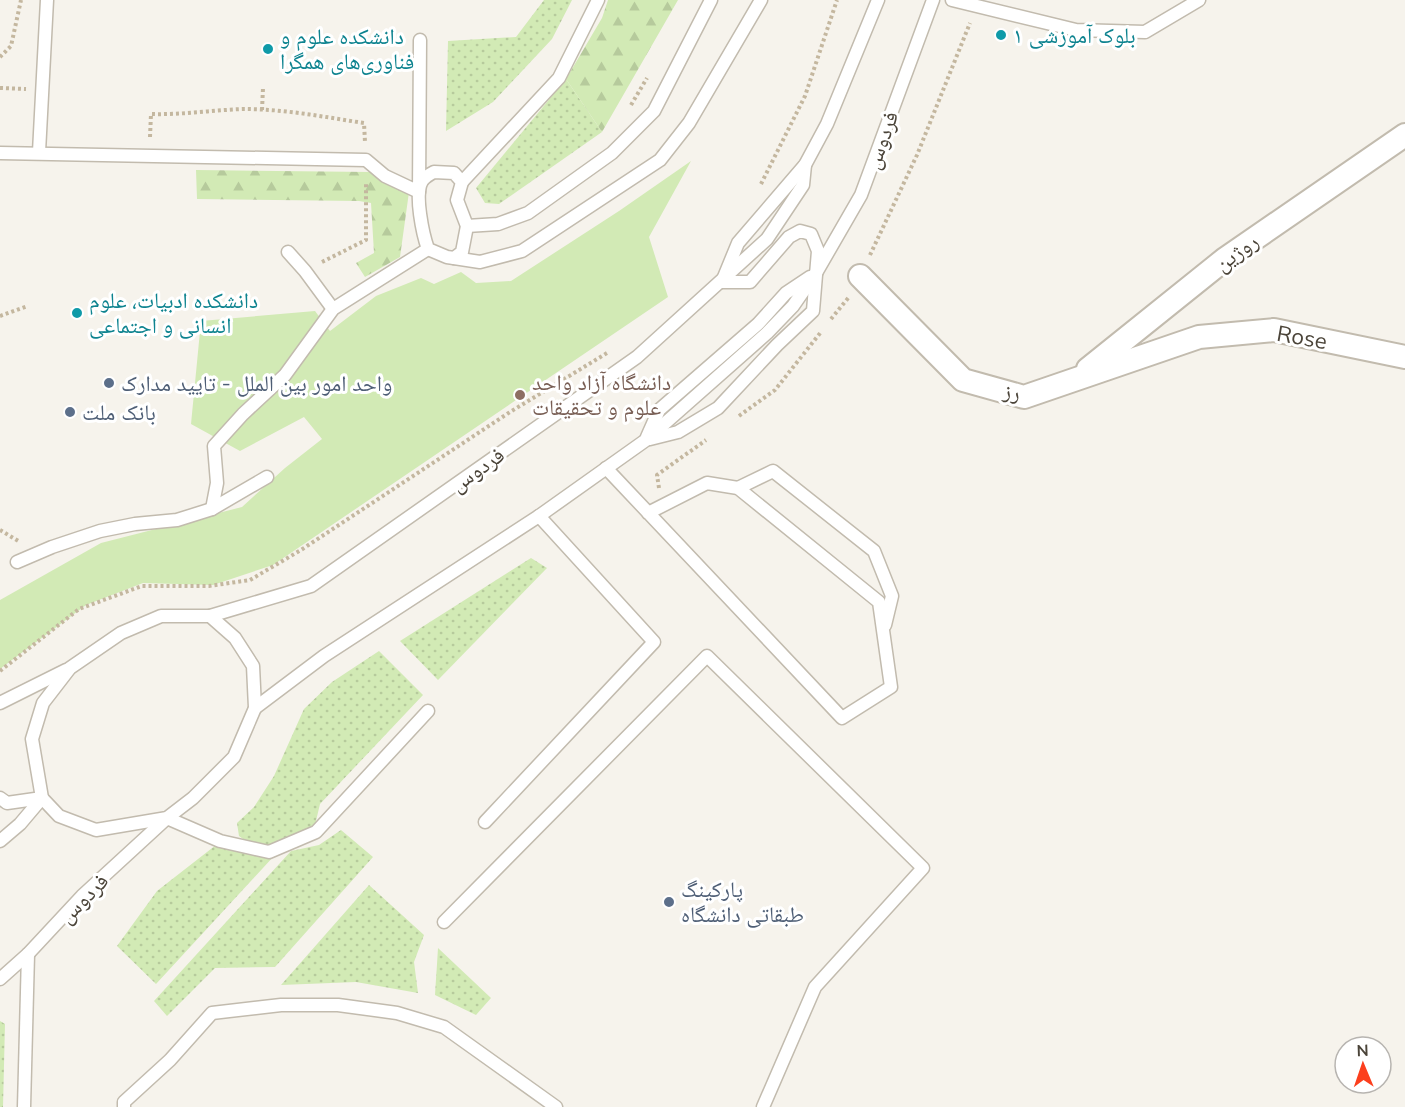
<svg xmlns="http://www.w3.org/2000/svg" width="1405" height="1107" viewBox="0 0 1405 1107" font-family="Mulish,'Noto Naskh Arabic',sans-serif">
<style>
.grass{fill:url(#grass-dots)}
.forest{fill:url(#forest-firs)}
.green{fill:#d2eab5}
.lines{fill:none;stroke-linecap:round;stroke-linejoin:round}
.lane-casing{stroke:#c2bbae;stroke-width:15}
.street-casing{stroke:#c2bbae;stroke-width:26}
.path{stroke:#c4b79f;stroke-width:4;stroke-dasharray:3 3;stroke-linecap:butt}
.lane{stroke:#fff;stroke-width:12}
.street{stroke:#fff;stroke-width:22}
.culture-dot{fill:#0f9aa8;stroke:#fff;stroke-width:2}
.service-dot{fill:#5c6f8a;stroke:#fff;stroke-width:2}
.education-dot{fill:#8d6e63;stroke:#fff;stroke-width:2}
.labels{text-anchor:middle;stroke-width:6;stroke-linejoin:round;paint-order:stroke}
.culture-label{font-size:22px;fill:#0d838f;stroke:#fff;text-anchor:start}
.street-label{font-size:22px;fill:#4b4439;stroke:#fff}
.education-label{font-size:22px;fill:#785e54;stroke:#fff;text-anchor:start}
.service-label{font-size:22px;fill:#4e5e75;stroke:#fff;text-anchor:start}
</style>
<defs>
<pattern id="grass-dots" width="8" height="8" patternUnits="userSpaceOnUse" patternTransform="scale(1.5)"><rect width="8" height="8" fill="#d2eab5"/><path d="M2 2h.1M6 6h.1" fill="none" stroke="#b6ca9c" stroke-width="1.8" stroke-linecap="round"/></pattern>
<pattern id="forest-firs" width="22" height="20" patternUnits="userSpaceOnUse" patternTransform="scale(1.5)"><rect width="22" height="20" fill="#d2eab5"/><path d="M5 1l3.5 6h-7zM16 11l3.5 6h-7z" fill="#b6ca9c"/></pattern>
</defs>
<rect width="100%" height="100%" fill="#f6f3ec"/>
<g class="grass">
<polygon points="544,0 572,0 552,39 493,102 446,131 448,41 516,37"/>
<polygon points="566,79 602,132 499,204 485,203 476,188"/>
<polygon points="531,558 547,568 438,680 400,641"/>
<path d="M379 651 423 695 320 804 315 825C293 841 263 856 239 836L237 823 254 807 274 776 304 709 332 682Z"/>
<polygon points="341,830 373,857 275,967 215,968 167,1016 154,1001 291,851 319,845"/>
<polygon points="216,845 244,853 274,856 156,984 117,946 157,891"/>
<polygon points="369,885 424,935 414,962 418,993 356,982 281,985"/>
<polygon points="438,948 491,998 476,1015 435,995"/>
<polygon points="0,1021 5,1024 3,1107 0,1107"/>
</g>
<g class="forest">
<polygon points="608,0 678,0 602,132 566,79 602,18"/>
<polygon points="196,170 371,172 409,192 400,257 365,277 356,263 374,253 371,203 359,201 197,199"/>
</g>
<polygon class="green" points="691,161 649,237 668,297 273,565 213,585 143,583 86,605 0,669 0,600 101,543 242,507 285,468 322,439 304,417 240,451 191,424 201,321 315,311 330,331 376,296 421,278 434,284 461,272 476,283 511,281 619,211"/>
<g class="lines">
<defs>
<g id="lane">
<polyline points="952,0 1076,30 1145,32 1199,0"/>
<polyline points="39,152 47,0"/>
<polyline points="0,153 366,160 385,176 419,192 420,40"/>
<path d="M434 172 454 173 462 182 457 200 467 226 462 252 454 258 447 257 428 249C423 235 414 194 422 181 425 177 430 174 434 172Z"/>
<polyline points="462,182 559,78 598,0"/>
<polyline points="467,226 498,224 528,213 612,153 654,111 711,0"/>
<polyline points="288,252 305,271 333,309"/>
<polyline points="454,258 480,262 522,251 660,160 689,123 761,0"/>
<polyline points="724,277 738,243 805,165 827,124 878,0"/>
<polyline points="647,437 659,410 758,324 786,293 810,277"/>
<polyline points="650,439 678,432 718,408 777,345 813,311 818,251 811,234 800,231 789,237 750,282 721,282"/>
<polyline points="606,468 842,718 891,687 879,602 738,488 707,483 648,513"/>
<polyline points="738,488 773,471 874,551 892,596 885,625"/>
<polyline points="212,509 217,483 214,446 243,414 285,375 333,309 428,249"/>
<polyline points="17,562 52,547 100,531 135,524 177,520 212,509 267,477"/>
<polygon points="161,616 210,616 235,638 253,666 255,708 234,757 193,798 167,818 96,830 59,816 42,798 32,739 43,703 70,668 121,633"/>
<polyline points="210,616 311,586 637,357 767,239 803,185 805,165"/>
<polyline points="0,703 66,670"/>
<polyline points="255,708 324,656 539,516 646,440 767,333 793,306 816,273 861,195 933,0"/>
<polyline points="0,798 7,803 42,798"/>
<polyline points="485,822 654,642 539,516"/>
<polyline points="0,841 20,824 42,798"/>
<polyline points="444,922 707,656 923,868 815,987 763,1107"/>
<polyline points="0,979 28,954 82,896 167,818 220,841 269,852 316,832 428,711"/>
<polyline points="24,1107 28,954"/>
<polyline points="124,1107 124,1102 170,1060 212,1013 281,1005 338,1005 397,1013 444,1027 556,1107"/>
</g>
<g id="street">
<polyline points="860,276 963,380 1024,397 1199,337 1274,330 1405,357"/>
<polyline points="1088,369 1225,259 1405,135"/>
</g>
</defs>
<use href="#lane" class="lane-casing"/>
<use href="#street" class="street-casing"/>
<g class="path">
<polyline points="0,57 11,46 21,0"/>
<polyline points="0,88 26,89"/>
<polyline points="631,105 647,78"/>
<polyline points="262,110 263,88"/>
<path d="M150 137 151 114C182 115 213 110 244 109 285 109 324 117 364 123L365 142"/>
<polyline points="761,184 805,96 837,0"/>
<polyline points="870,255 917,155 970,23"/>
<polyline points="322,262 366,240 366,183"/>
<polyline points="0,316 28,306"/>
<polyline points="831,319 849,297"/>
<polyline points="739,416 775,390 821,332"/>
<polyline points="659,488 657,475 706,440"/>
<polyline points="0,530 20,542"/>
<polyline points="0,671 79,609 142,586 209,586 250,580 301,550 510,412 607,353"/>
</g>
<use href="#lane" class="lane"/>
<use href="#street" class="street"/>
</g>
<g class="culture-dot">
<circle cx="1001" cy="35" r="6"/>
<circle cx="268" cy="49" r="6"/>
<circle cx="77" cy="313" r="6"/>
</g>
<g class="service-dot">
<circle cx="109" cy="383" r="6"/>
<circle cx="70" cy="412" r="6"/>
<circle cx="669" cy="902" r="6"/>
</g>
<circle class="education-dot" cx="520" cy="395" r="6"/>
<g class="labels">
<g class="culture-label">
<text x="1013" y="43">بلوک آموزشی ۱</text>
<text x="280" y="44">دانشکده علوم و<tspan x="280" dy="25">فناوری‌های همگرا</tspan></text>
<text x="89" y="308">دانشکده ادبیات، علوم<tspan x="89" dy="25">انسانی و اجتماعی</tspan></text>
</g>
<g class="street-label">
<text transform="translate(881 140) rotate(-70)" y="8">فردوس</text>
<text transform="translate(1236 252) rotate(-36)" y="8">روژین</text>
<text transform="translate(1302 337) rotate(10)" y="8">Rose</text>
<text transform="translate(1012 391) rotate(9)" y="8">رز</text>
<text transform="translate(477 469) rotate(-35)" y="8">فردوس</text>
<text transform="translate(83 898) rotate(-45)" y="8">فردوس</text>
</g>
<g class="education-label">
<text x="532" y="390">دانشگاه آزاد واحد<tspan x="532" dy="25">علوم و تحقیقات</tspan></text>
</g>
<g class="service-label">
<text x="121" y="391">واحد امور بین الملل - تایید مدارک</text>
<text x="82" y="420">بانک ملت</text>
<text x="681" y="897">پارکینگ<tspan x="681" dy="25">طبقاتی دانشگاه</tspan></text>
</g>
</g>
<g transform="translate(1363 1065) rotate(358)"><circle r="28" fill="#ffffff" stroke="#b7b4b0" stroke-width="1.5"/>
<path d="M0-4.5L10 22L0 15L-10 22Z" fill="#fc3f1d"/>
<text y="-9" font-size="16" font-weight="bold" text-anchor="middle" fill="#4b4439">N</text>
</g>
</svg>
